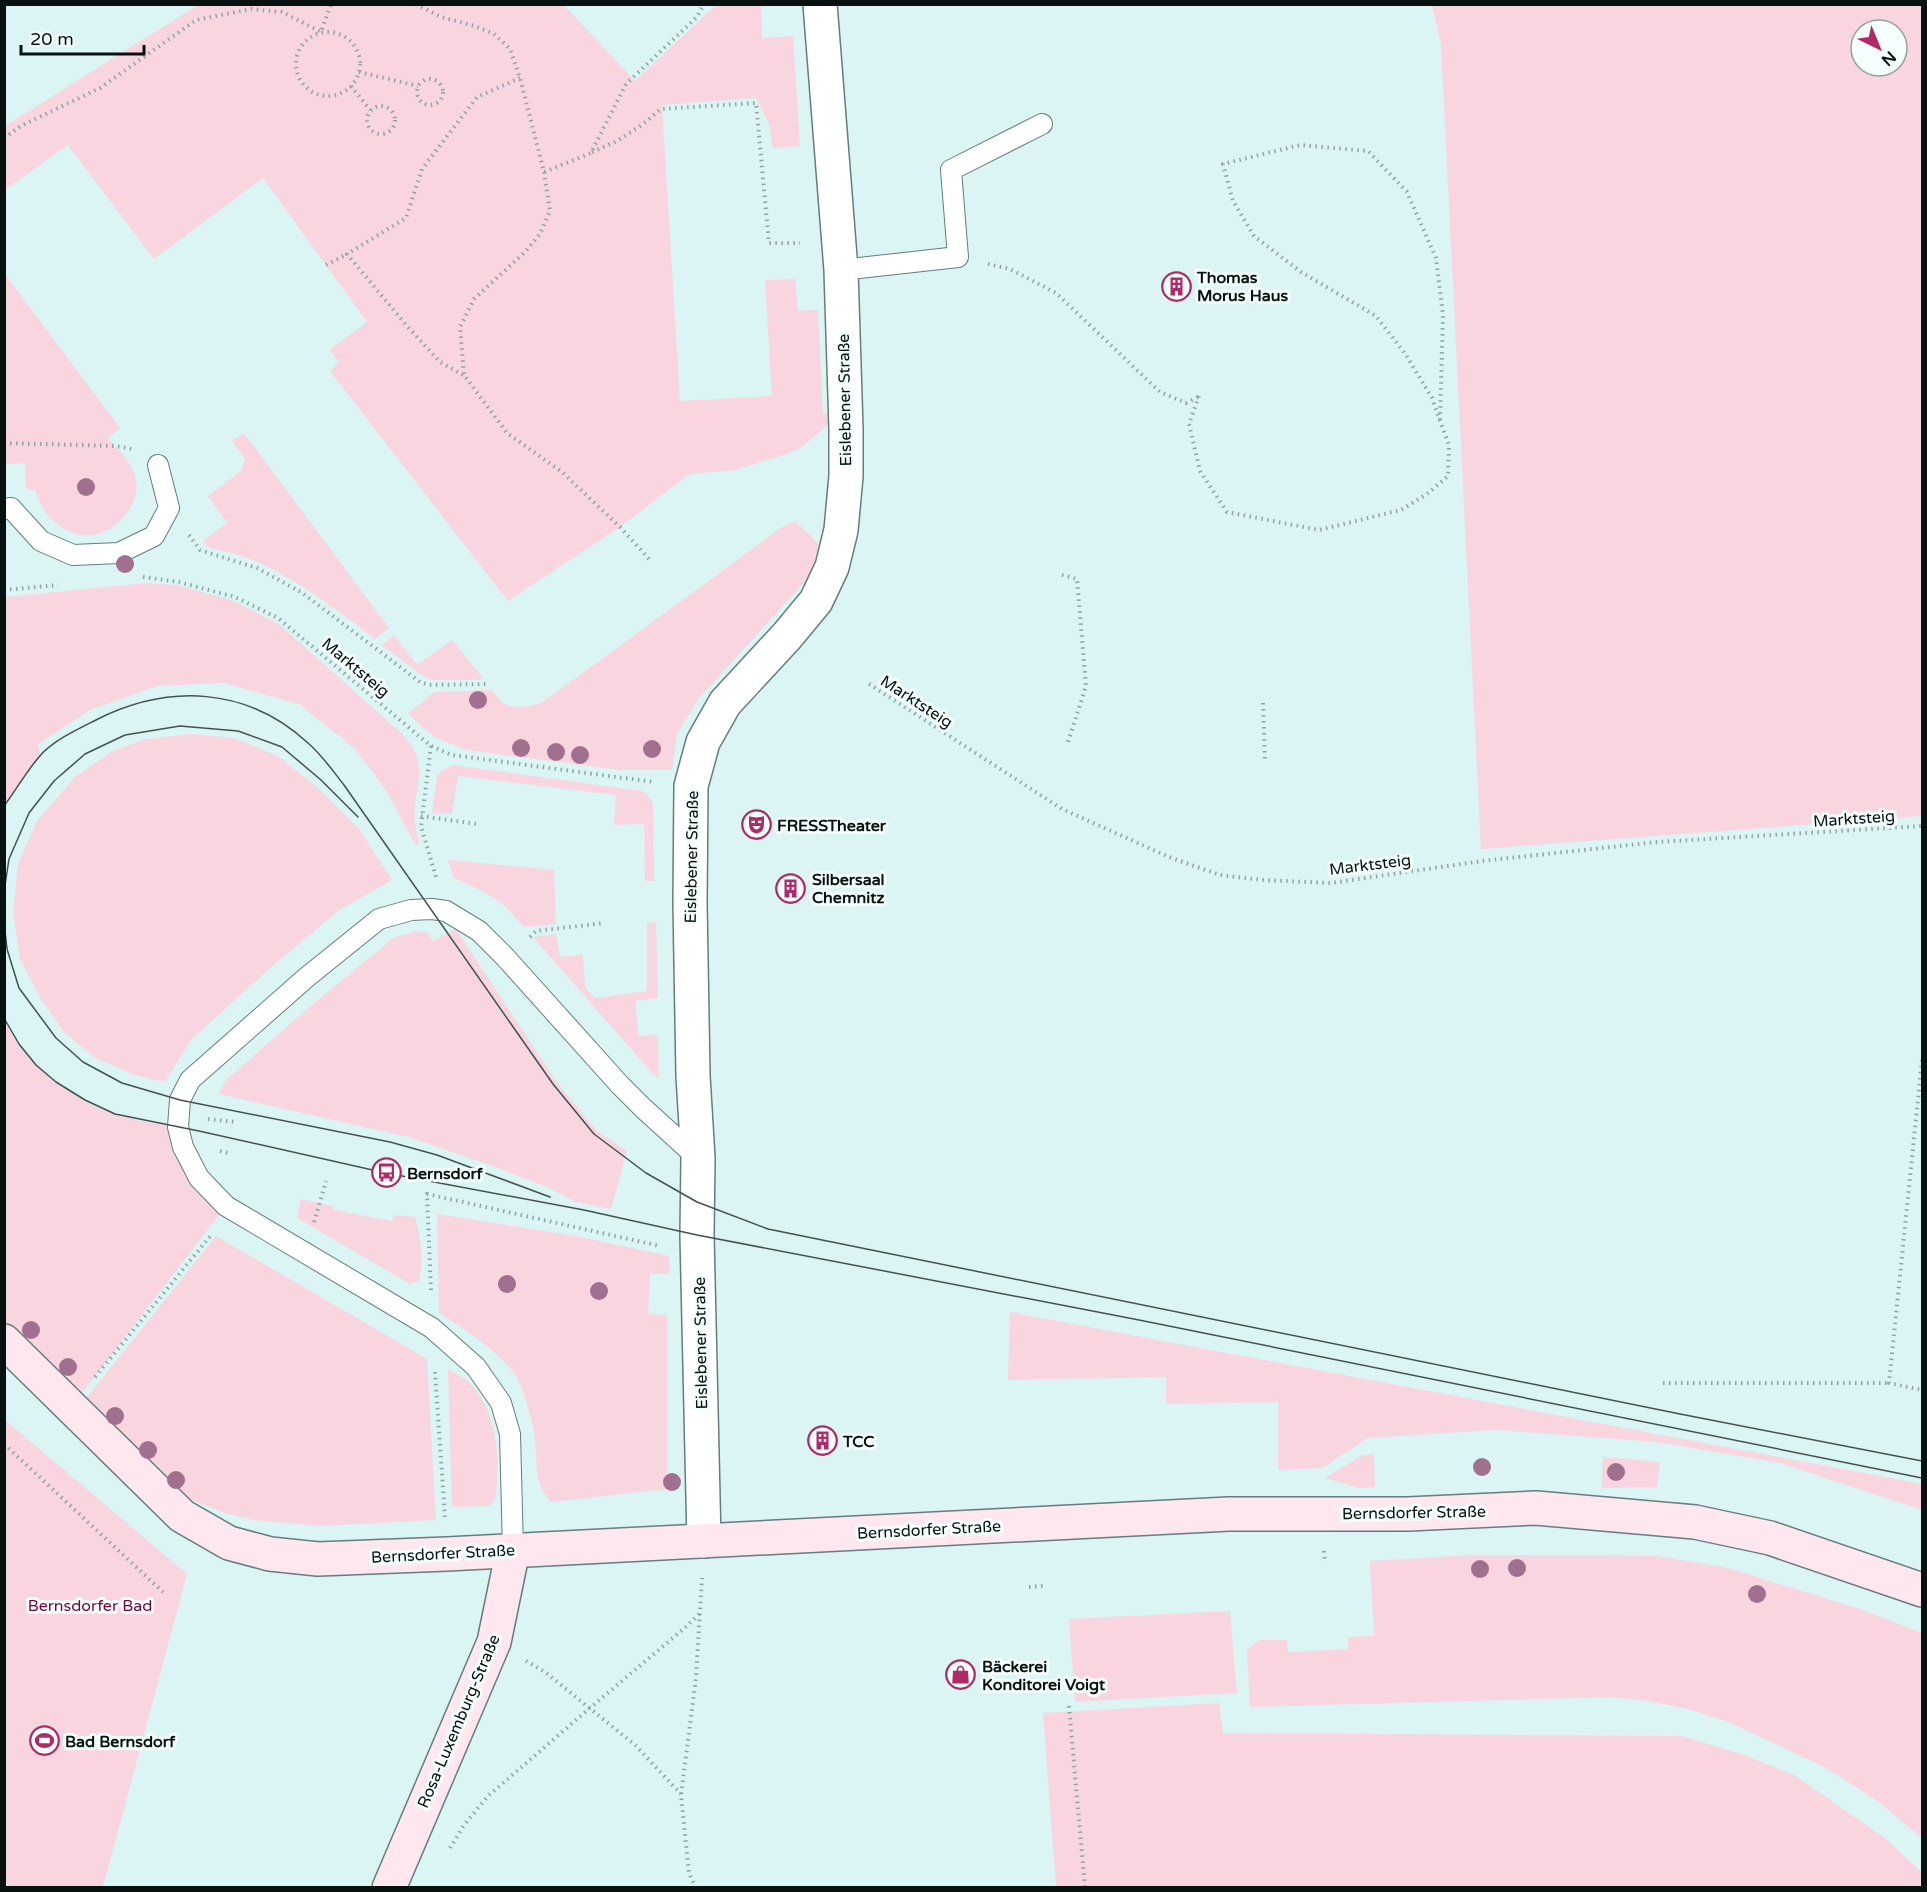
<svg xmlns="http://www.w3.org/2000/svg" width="1927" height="1892" viewBox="0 0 1927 1892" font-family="'Varela Round',sans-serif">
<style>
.green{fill:#f8d5df;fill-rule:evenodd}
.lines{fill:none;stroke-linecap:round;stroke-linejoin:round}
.lane-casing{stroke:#657d7c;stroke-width:22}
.street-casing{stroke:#657d7c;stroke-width:36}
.secondary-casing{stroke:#657d7c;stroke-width:36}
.path{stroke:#8fa4a3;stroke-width:4;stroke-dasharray:1.5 4.5;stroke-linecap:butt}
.lane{stroke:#fff;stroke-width:20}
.street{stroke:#fff;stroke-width:33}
.secondary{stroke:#fee7ee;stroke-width:33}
.tram{stroke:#435251;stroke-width:1.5}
.tree{fill:#a2708f}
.labels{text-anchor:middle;stroke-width:6;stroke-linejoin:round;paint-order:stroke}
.poi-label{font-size:16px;font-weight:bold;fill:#071110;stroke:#f4fffe;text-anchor:start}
.street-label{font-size:16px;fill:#071110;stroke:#f4fffe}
.park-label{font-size:16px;fill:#74033d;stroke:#f4fffe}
</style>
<rect width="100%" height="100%" fill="#daf5f4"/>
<g class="green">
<polygon points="198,5 564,5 635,81 716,5 761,5 762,38 793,36 800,146 773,148 769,124 756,98 662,105 680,401 772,396 765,280 795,279 798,311 818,310 823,414 829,414 830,423 802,447 787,454 736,470 690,474 620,527 508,601 330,371 339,362 330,350 367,322 263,178 154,259 68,145 5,190 5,126"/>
<path d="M1432 5H1922V816L1481 849 1441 44ZM1861 30H1897V66H1861Z"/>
<path d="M5 274 120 428 108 438C118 450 133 463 136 480 138 492 134 505 126 514 96 554 47 533 35 490L26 489 25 463 5 464Z"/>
<path d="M244 433 389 628 375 639C339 612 303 583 262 564 245 556 226 552 208 547L203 541 227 523 208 496 241 471 245 459 232 441Z"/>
<path d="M795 521 819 544 811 575 699 698 677 734 672 770H620L466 750 434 737 408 714 434 692 492 690C495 694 499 699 502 702 513 711 532 706 543 702L781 528Z"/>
<path d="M146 583 177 585 234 601 280 625 401 733C433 766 412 786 415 824 416 831 418 837 419 843L416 846 387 792 373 772 354 748 299 704 224 683 157 686 90 710 38 744 40 755 5 806V597Z"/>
<polygon points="394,635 417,665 452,640 483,678 480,680 434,680 426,678 382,645"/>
<polygon points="191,734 234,738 278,756 316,786 359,829 392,880 338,911 269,969 191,1040 165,1082 135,1075 95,1058 64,1032 41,999 20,959 13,913 18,864 37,821 75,777 112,751 146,739"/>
<polygon points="453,765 642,791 649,797 653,803 654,881 645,881 644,824 614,825 616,795 458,776 452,814 432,813 437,776 441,771"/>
<polygon points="448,860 554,870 556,924 524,927 504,905 484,892 454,878"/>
<polygon points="656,922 658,998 635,1001 639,1036 658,1035 659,1078 653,1074 533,937 556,934 560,957 583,955 585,987 595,998 647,991 647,923"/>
<polygon points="456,929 556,1081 597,1131 627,1151 611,1209 576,1202 547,1187 490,1165 408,1137 219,1094 226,1080 314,1003 395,937 419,931 428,933 433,941"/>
<path d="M4 1018C9 1027 13 1035 18 1043 38 1073 80 1102 114 1114 134 1121 157 1123 178 1127L226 1206 71 1407 5 1341Z"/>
<path d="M301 1199 333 1206V1210L392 1221 394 1215 415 1217C421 1236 424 1261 419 1281L410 1284 297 1218Z"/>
<path d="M437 1214 576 1236 669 1256 670 1274H650L648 1314 667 1315V1489L551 1502C531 1481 539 1457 534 1432 532 1419 522 1384 515 1374 495 1349 466 1330 439 1313Z"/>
<polygon points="216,1236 427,1359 436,1520 320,1526 253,1520 222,1512 187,1498 85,1400"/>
<polygon points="1010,1312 1922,1484 1922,1510 1780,1463 1657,1442 1497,1430 1368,1438 1322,1468 1278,1470 1278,1402 1166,1404 1166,1377 1008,1380"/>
<path d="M448 1369C454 1373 462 1376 468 1381 498 1410 501 1461 495 1500L489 1506 452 1507Z"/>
<polygon points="5,1420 187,1574 103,1887 5,1887"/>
<polygon points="1374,1454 1375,1487 1359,1488 1325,1478 1362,1455"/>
<polygon points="1603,1457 1660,1462 1657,1487 1602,1488"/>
<polygon points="1471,1555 1603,1555 1656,1556 1728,1568 1860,1609 1922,1633 1922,1838 1876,1800 1824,1767 1731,1723 1688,1709 1648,1701 1614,1697 1250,1707 1247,1650 1260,1640 1287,1640 1288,1652 1348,1649 1348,1637 1374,1636 1370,1561"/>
<polygon points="1230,1611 1237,1693 1075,1702 1069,1619"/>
<polygon points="1219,1703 1223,1733 1682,1736 1744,1755 1794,1775 1885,1838 1922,1873 1922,1887 1056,1887 1043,1713"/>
</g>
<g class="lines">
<defs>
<g id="lane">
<polyline points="841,270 958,257 951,170 1042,124"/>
<polyline points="4,509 11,508 41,541 73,555 119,553 154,536 169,508 158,465"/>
<polyline points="513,1550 510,1434 501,1403 476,1367 432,1328 226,1206 199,1178 183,1147 178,1127 180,1100 190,1080 307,977 379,919 411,910 432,909 446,911 479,931 505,957 620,1085 643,1108 698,1158"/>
</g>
<polyline id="street" points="704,1541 697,1235 698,1158 693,1076 690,903 691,786 703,742 725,703 787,636 816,601 832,567 841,530 846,476 846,429 841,270 820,4"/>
<g id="secondary">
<polyline points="4,1341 182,1516 229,1543 270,1554 318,1559 447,1554 1229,1514 1408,1514 1536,1508 1695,1522 1770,1538 1922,1590"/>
<polyline points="389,1888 494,1642 513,1550"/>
</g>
</defs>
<use href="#lane" class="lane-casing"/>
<use href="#street" class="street-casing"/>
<use href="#secondary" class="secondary-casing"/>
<g class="path">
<polyline points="416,4 441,17 475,26 494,34 510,49 520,78 544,172 591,153 626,84 697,17 704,4"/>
<circle cx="328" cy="64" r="32"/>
<polyline points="359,72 418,86"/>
<circle cx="430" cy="92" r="13"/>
<polyline points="351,86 370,110"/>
<circle cx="381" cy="120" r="14"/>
<polyline points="4,138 21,126 100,88 196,20 251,9 282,12 321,32 331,4"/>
<polyline points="592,152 617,141 642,125 661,109 756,103 769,243 800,243"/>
<polyline points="544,172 550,211 540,234 525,252 474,299 460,327 464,375 507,433 562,472 620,527 651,561"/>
<polyline points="988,264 1010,269 1056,293 1160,392 1186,403 1198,397"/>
<polyline points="326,265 347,254"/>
<polyline points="463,375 440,362 407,326 347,254 406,218 422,169 477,97 520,78"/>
<polyline points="1199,396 1189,424 1200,471 1227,512 1319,530 1401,510 1427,494 1448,476 1449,445 1440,421 1432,398 1406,355 1376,316 1301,272 1254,236 1233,201 1223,164 1300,145 1368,151 1407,192 1436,258 1443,315 1440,421"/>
<polyline points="4,443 115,446 132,449"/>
<polyline points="189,535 200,550 257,568 301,592 420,682 429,685 487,684"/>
<polyline points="1062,575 1077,579 1086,686 1068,742"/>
<polyline points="143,577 179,582 235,597 278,618 431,746 452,755 654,782"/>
<polyline points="4,590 58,585"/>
<polyline points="869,684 1062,809 1169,857 1220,875 1262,880 1331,883 1482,861 1657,842 1922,826"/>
<polyline points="1263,703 1265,759"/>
<polyline points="431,746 421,826 436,877"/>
<polyline points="421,816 477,824"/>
<polyline points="530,937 536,931 604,923"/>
<polyline points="1922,1060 1889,1383 1922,1390"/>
<polyline points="208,1119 236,1122"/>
<polyline points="220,1151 228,1153"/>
<polyline points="314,1222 326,1181"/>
<polyline points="431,1290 427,1194 660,1246"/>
<polyline points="435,1372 445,1517"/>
<polyline points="95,1377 212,1234"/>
<polyline points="1663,1383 1889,1383"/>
<polyline points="4,1444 163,1592"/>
<polyline points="1324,1551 1325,1563"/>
<polyline points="1029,1587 1044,1586"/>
<polyline points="526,1661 545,1672 635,1745 681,1794"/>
<polyline points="1069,1706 1085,1888"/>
<polyline points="450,1848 464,1825 488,1796 590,1708 687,1626 700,1613"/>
<polyline points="696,1888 689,1873 681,1795 696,1678 702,1578"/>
</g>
<use href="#lane" class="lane"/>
<use href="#street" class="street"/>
<use href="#secondary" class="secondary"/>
<g class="tram">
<path d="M4 806C16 790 26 772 39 757 52 741 78 729 96 720 169 683 247 687 308 743 322 755 333 771 344 785L553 1084 594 1134 646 1173 697 1202 768 1229 1680 1414 1922 1461"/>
<polyline points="4,892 9,859 29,813 54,781 85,754 125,735 180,726 238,731 282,747 321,780 358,817"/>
<polyline points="4,922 7,949 19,988 56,1038 83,1062 122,1083 180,1100 390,1142 437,1155 550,1197"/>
<polyline points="4,1018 19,1044 36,1065 56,1082 85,1100 115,1114 199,1131 386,1173 584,1210 697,1235 1134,1319 1922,1478"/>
</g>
</g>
<g class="tree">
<circle cx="86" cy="487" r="9"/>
<circle cx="125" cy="564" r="9"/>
<circle cx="478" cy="700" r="9"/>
<circle cx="521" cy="748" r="9"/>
<circle cx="652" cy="749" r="9"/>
<circle cx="556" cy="752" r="9"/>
<circle cx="580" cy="755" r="9"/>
<circle cx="507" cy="1284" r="9"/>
<circle cx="599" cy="1291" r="9"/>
<circle cx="31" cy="1330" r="9"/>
<circle cx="68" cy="1367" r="9"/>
<circle cx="115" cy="1416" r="9"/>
<circle cx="148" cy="1450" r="9"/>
<circle cx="1482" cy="1467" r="9"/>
<circle cx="1616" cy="1472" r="9"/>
<circle cx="176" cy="1480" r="9"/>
<circle cx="672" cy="1482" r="9"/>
<circle cx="1517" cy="1568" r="9"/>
<circle cx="1480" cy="1569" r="9"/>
<circle cx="1757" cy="1594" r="9"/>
</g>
<defs>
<symbol id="building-ring" viewBox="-11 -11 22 22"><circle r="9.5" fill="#f4fffe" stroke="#b32967" stroke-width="1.5"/><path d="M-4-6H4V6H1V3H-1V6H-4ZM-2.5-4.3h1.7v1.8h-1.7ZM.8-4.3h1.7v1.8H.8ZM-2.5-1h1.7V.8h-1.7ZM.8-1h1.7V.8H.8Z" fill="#b32967"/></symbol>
<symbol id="theatre-ring" viewBox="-11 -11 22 22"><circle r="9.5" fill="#f4fffe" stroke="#b32967" stroke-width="1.5"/><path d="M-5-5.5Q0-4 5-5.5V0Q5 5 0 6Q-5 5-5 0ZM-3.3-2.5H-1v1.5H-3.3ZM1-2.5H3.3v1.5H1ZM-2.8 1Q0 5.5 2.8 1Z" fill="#b32967"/></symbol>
<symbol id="bus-ring" viewBox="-11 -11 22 22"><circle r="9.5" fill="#f4fffe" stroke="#b32967" stroke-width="1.5"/><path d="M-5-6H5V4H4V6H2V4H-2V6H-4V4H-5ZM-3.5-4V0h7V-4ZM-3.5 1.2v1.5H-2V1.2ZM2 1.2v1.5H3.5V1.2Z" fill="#b32967"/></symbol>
<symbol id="shop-ring" viewBox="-11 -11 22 22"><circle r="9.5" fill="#f4fffe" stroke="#b32967" stroke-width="1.5"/><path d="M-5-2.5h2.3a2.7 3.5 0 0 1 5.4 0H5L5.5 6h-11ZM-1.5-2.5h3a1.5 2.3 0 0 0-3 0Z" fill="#b32967"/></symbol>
<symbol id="stadium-ring" viewBox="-11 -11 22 22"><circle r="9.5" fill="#f4fffe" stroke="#b32967" stroke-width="1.5"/><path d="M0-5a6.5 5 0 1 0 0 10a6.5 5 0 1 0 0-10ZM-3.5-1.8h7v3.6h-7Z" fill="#b32967"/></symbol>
</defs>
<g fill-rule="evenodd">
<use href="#building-ring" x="1160" y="270" width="33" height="33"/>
<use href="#theatre-ring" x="740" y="808" width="33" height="33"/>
<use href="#building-ring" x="774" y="872" width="33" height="33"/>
<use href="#bus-ring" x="370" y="1156" width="33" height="33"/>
<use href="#building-ring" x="806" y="1424" width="33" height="33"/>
<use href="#shop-ring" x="944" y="1658" width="33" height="33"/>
<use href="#stadium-ring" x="28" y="1724" width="33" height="33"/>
</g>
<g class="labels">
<g class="poi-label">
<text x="1197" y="283">Thomas<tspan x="1197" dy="18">Morus Haus</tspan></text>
<text x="777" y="831">FRESSTheater</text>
<text x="812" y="885">Silbersaal<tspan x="812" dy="18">Chemnitz</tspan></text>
<text x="407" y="1179">Bernsdorf</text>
<text x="843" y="1447">TCC</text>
<text x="982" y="1672">Bäckerei<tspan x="982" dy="18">Konditorei Voigt</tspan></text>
<text x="65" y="1747">Bad Bernsdorf</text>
</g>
<g class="street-label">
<text transform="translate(844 400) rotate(-91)" y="6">Eislebener Straße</text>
<text transform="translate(356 667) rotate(40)" y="6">Marktsteig</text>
<text transform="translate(917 701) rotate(33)" y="6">Marktsteig</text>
<text transform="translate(1854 818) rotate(-4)" y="6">Marktsteig</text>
<text transform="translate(691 857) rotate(-89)" y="6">Eislebener Straße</text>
<text transform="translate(1370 864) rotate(-7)" y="6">Marktsteig</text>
<text transform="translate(700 1343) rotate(-91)" y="6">Eislebener Straße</text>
<text transform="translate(1414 1512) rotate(-1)" y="6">Bernsdorfer Straße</text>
<text transform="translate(929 1529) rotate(-3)" y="6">Bernsdorfer Straße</text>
<text transform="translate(443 1553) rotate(-3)" y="6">Bernsdorfer Straße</text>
<text transform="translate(458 1721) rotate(-67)" y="6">Rosa-Luxemburg-Straße</text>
</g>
<g class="park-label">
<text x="90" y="1611">Bernsdorfer Bad</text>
</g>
</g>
<rect width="1927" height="1892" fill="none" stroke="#071110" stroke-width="12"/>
<g transform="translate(1879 48) rotate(137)"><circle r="28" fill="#f4fffe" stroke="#95a09f" stroke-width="1.5"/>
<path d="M0-4.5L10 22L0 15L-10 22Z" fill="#b32967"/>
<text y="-9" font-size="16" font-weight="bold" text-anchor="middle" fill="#071110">N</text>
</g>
<path d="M21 45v9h123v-9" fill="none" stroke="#071110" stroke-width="3"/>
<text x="30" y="45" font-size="18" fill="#071110" stroke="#f4fffe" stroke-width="4.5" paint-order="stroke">20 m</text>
</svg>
